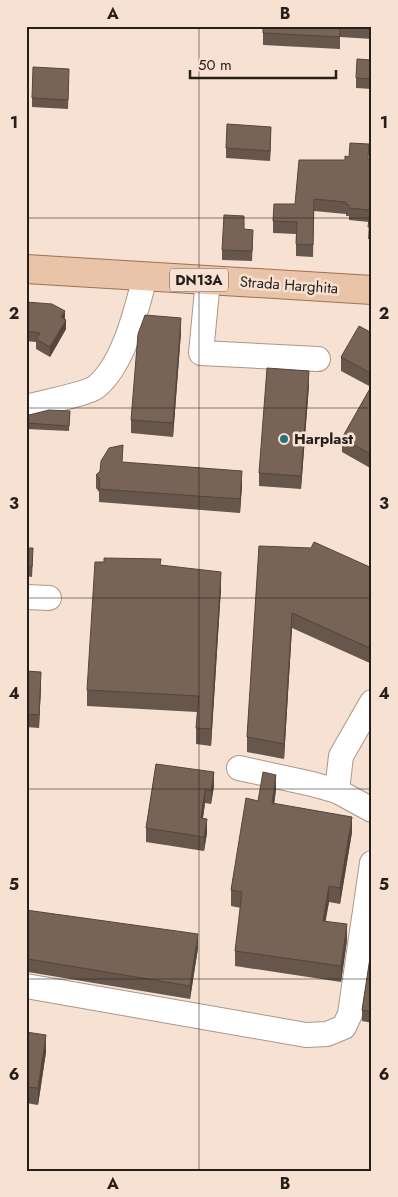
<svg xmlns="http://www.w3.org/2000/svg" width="398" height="1197" viewBox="0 0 398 1197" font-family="Jost,sans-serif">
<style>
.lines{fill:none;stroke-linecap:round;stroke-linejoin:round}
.minor-casing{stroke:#ab9789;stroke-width:26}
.major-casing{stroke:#9d7151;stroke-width:30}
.minor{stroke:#fff;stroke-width:24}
.major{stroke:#eac4a9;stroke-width:28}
.wall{fill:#66564b}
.shaded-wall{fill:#53463d}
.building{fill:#776457;stroke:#53463d}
.grid{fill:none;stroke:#27201a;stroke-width:1;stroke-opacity:0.55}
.poi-dot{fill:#27717a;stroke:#f7e1d2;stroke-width:2}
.labels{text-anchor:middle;stroke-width:5;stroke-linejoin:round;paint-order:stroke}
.shield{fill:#f7e1d2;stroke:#655a51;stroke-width:1}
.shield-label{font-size:14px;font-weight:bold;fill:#27201a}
.street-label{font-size:15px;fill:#27201a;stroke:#f7e1d2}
.poi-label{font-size:15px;font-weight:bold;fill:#27201a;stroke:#f7e1d2;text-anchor:start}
.neatline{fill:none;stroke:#27201a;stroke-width:2}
.grid-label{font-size:16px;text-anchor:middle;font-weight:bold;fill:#27201a}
</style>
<rect width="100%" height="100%" fill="#f7e1d2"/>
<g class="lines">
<defs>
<g id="minor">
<polyline points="208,280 201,353 318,359"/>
<path d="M26 407C40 403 87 394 96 387 124 364 136 311 145 277"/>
<polyline points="26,597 49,598"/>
<polyline points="239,768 312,784 337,791 372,810"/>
<polyline points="337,791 341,756 372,702"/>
<polyline points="26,986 306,1035 327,1034 344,1027 350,1014 372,863"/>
</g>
<polyline id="major" points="26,269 372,290"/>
</defs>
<use href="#minor" class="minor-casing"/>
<use href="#major" class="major-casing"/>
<use href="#minor" class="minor"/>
<use href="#major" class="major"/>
</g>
<g class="wall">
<polygon points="263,26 372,26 372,39 340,37 340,49 263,45"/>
<polygon points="372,60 372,89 356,88 356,78"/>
<polygon points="69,79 68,109 32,107 32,98"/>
<polygon points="271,137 270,161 226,158 226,148"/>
<polygon points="368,159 372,159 372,239 368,239 369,222 349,220 349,216 346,216 346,214 314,211 313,257 296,256 296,234 273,233 273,221 295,204 345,160"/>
<polygon points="244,229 253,239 252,261 222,260 222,250"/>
<polygon points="26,302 65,319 66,329 50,357 36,349 36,342 26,341"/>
<polygon points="181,332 173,437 131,433 131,420"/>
<polygon points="372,333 372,469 342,452 342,438 371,387 341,371 341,357"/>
<polygon points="309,385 301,489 259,486 259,473"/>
<polygon points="70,411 69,431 26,429 26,415 29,415"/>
<polygon points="123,462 242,485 240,513 99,502 99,492 96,488 96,475"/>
<polygon points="259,546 372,568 372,664 292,628 284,759 247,752 247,737"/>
<polygon points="26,548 33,558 32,577 26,576"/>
<polygon points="161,566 221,588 211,746 196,744 196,728 197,712 87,706 87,690"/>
<polygon points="26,671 41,685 39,728 26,727"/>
<polygon points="156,764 214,786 211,804 205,803 203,818 207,833 204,851 146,842 146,828"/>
<polygon points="276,790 274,804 352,832 340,904 329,902 325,921 347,940 341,982 235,966 235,951 241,908 231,906 231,890 258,801"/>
<polygon points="26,910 198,948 190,999 28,972"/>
<polygon points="372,945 372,1023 362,1021 362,1010"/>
<polygon points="26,1032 46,1052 38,1105 26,1103"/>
</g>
<g class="shaded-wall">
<polygon points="271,127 271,137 270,161 270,151"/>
<polygon points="65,311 65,321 61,317"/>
<polygon points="181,318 181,332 173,437 173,423"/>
<polygon points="66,320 66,329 50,357 50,347"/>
<polygon points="309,371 309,385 301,489 301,476"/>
<polygon points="242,471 242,485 240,513 240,499"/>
<polygon points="221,572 221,588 211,746 211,729"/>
<polygon points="292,613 292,628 284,759 284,744"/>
<polygon points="41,672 41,685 39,728 39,715"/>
<polygon points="214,772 214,786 211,804 211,791"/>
<polygon points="276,775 276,790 272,819 272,803"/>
<polygon points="205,790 205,803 201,831 201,818"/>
<polygon points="352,817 352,832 340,904 340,888"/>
<polygon points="207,819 207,833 204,851 204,837"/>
<polygon points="329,886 329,902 323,936 323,921"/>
<polygon points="347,924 347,940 341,982 341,966"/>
<polygon points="198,934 198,948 190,999 190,986"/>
<polygon points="26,959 28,959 28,972 26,973"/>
<polygon points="46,1035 46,1052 38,1105 38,1088"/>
</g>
<g class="building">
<polygon points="263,26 340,26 340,37 263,33"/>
<polygon points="357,59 372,60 372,79 356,78"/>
<polygon points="33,67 69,69 68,100 32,98"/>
<polygon points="227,124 271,127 270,151 226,148"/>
<polygon points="350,143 369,144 368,159 372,159 372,227 368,227 370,210 349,208 349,205 346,204 346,202 314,199 313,245 296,244 297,222 273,221 274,204 295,204 299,160 345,160 345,156 349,157"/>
<polygon points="224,215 244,216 244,229 253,230 252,251 222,250"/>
<polygon points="26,302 52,304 65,311 61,317 66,320 50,347 36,339 40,333 26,331"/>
<polygon points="145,315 181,318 173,423 131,420 138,334"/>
<polygon points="359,326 372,333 372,374 341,357"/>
<polygon points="267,368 309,371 301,476 259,473"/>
<polygon points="372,385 372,455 342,438"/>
<polygon points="49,410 70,411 69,426 26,423 26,415 29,415"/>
<polygon points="123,445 122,462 242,471 240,499 99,489 100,479 96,475 100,471 101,461 109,448"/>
<polygon points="314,542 372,568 372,649 292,613 284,744 247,737 259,546 311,548"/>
<polygon points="26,548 33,548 32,567 26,566"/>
<polygon points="104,558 161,559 160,565 221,572 211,729 196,728 199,696 87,690 95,562 104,562"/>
<polygon points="26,671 41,672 39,715 26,714"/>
<polygon points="156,764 214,772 211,791 205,790 201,818 207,819 204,837 146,828"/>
<polygon points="263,772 276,775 272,803 352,817 340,888 329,886 323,921 347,924 341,966 235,951 242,892 231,890 246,798 258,801"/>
<polygon points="26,910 198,934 190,986 28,959 26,959"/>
<polygon points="372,945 372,1012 362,1010"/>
<polygon points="26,1032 46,1035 38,1088 26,1087"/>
</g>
<path class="grid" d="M199 26V1171M26 218H372M26 408H372M26 598H372M26 789H372M26 979H372"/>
<circle class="poi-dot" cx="284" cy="439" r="5"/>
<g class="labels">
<rect class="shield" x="170" y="268.5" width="58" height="23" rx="4"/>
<g class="shield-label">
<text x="199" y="285">DN13A</text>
</g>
<g class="street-label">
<text transform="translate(289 285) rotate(4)" y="5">Strada Harghita</text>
</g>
<g class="poi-label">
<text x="294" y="444">Harplast</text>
</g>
</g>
<rect width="398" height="1197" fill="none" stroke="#f7e1d2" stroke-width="55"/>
<path d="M190 70v8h146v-8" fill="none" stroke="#27201a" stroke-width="2.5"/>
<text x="198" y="70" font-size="15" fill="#27201a" stroke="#f7e1d2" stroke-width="4" paint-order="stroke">50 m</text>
<rect x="28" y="28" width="342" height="1142" class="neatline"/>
<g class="grid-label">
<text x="113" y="19">A</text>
<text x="285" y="19">B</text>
<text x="14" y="128">1</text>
<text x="384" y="128">1</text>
<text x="14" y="319">2</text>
<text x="384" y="319">2</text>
<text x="14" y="509">3</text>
<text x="384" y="509">3</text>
<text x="14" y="699">4</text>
<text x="384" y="699">4</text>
<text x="14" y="890">5</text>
<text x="384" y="890">5</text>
<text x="14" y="1080">6</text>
<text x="384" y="1080">6</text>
<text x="113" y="1189">A</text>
<text x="285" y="1189">B</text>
</g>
</svg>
